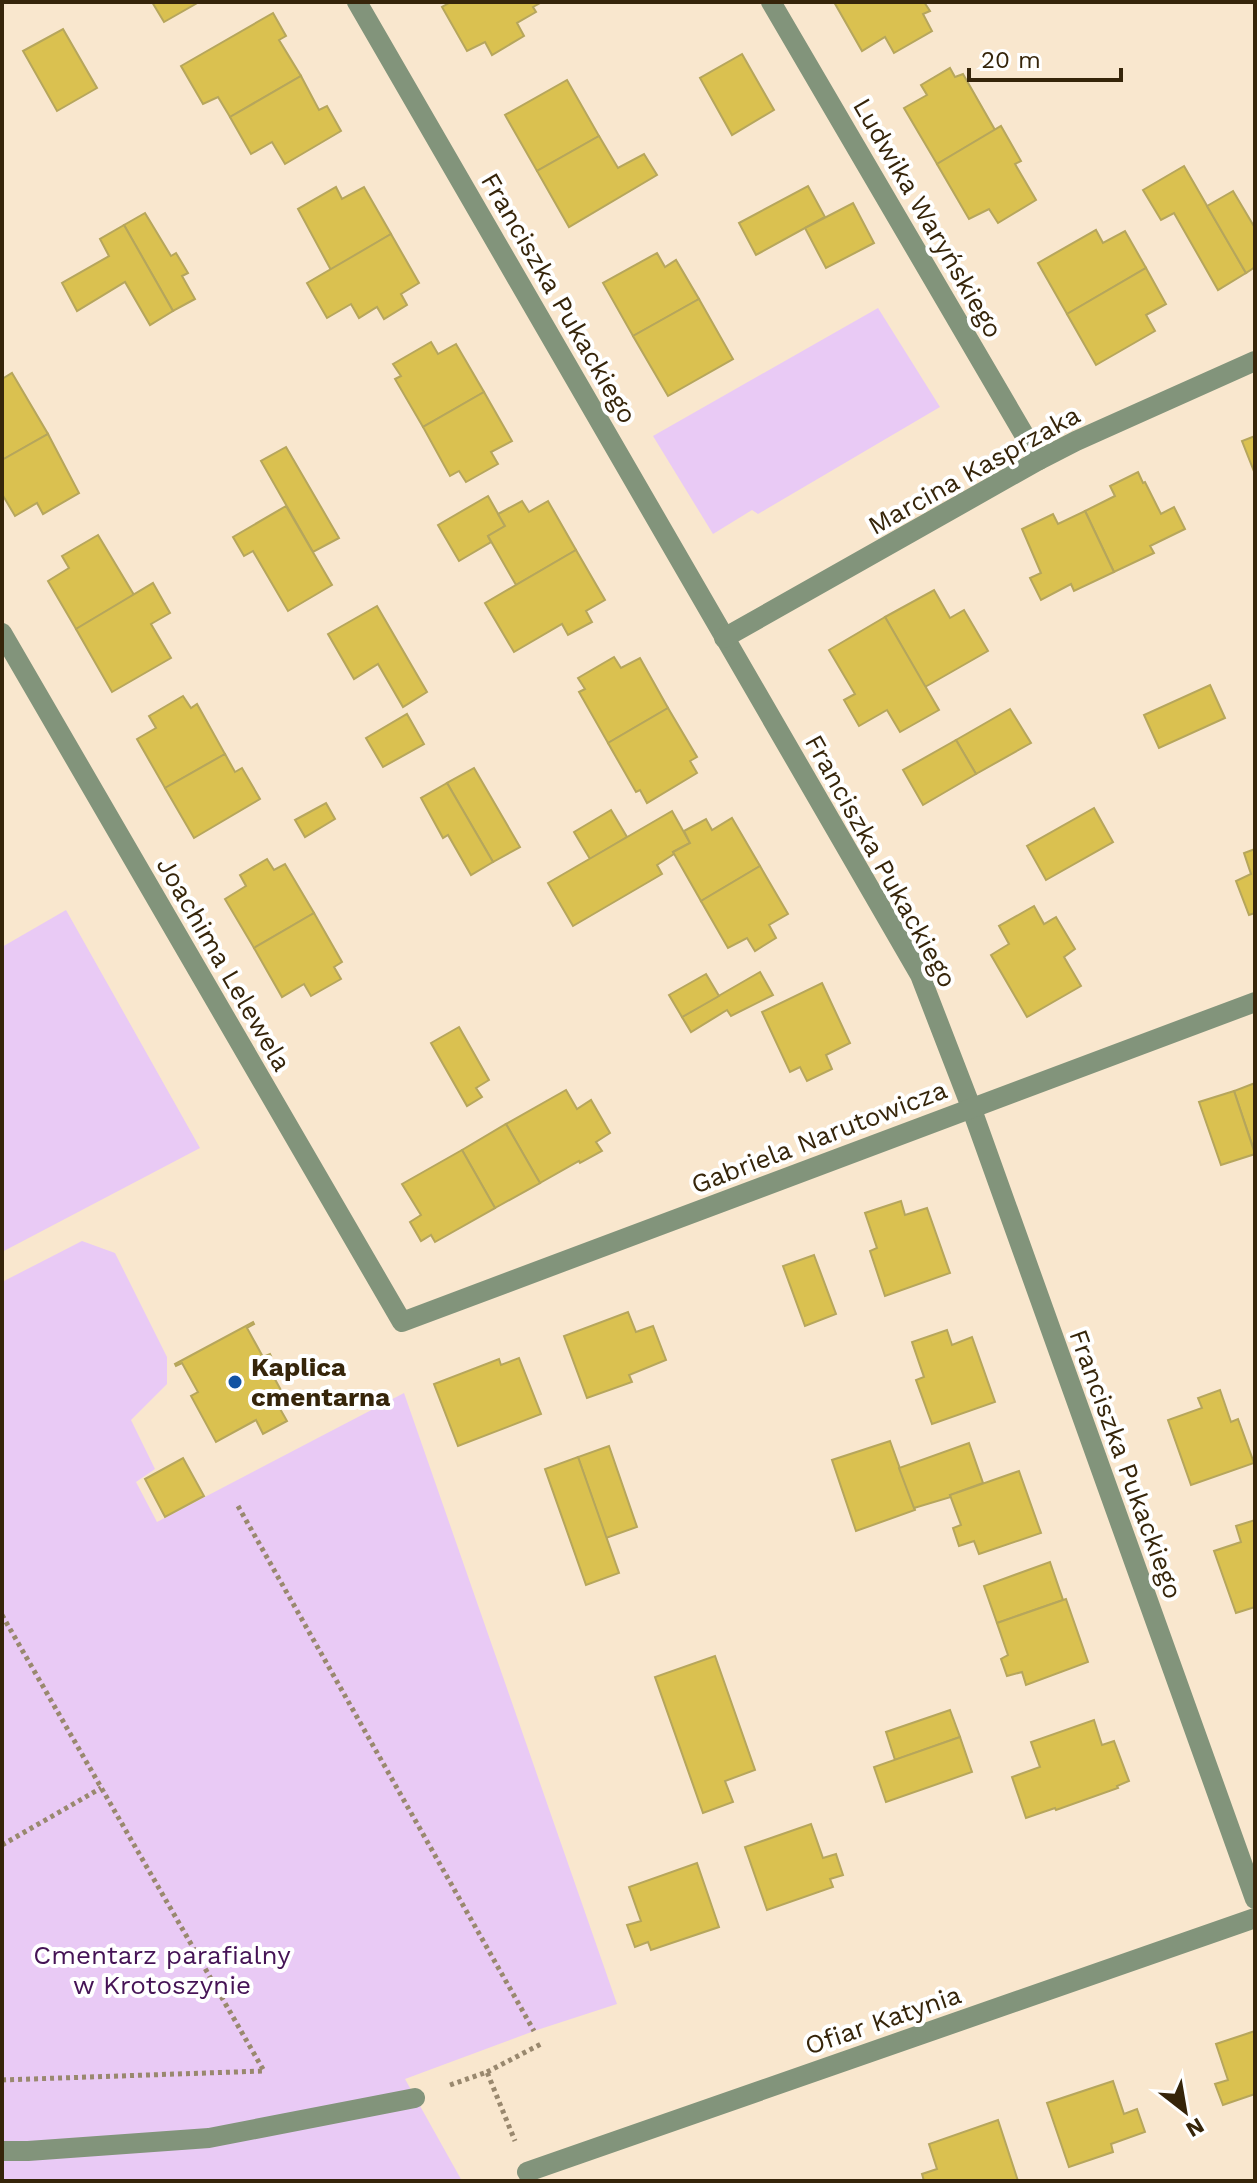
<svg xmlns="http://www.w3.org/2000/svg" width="1257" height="2183" viewBox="0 0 1257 2183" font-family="'Work Sans',sans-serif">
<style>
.green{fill:#e9caf5}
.building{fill:#dac150;stroke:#b6a65c;stroke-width:2}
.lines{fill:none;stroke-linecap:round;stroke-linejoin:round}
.path{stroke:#99886e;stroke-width:5;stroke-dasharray:4 4;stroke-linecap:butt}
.minor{stroke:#82947b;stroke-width:20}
.poi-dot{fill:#1253a3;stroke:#fff;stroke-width:3}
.labels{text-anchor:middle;stroke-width:8;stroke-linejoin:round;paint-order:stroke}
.street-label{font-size:26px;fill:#36250a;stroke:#fff}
.poi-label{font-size:26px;font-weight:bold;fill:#36250a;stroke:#fff;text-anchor:start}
.park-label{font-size:26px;fill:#451355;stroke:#fff}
</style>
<rect width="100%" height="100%" fill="#f9e7ce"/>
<g class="green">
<polygon points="878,308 940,407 758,514 752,510 713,534 653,436"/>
<polygon points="66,910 200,1148 2,1252 2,947"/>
<polygon points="82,1241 115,1253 167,1357 167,1384 131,1420 155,1469 136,1482 157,1522 404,1393 617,2004 534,2031 405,2079 462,2181 2,2181 2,1282"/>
</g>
<g class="building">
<polygon points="152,2 199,2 164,22"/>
<polygon points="451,2 542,2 533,7 536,12 517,23 524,36 492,55 485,42 467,51 442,7"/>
<polygon points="834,2 924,2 930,11 923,14 932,31 894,53 885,37 862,51"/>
<polygon points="273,13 286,36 279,40 301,76 230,117 218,97 203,104 181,66"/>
<polygon points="63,29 97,88 57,111 23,51"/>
<polygon points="742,54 774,110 732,135 700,78"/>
<polygon points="950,68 955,77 963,74 995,130 937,164 904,108 927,95 921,85"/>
<polygon points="301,76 319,110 327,106 341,131 285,164 272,142 251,154 230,117"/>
<polygon points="567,80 599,136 537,171 505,115"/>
<polygon points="1001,126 1021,161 1015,164 1036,200 998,223 989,209 969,219 937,164"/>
<polygon points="599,136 618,168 644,154 657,175 569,227 537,171"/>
<polygon points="1184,166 1246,273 1218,290 1174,213 1161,220 1143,190"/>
<polygon points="808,186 825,217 756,255 739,223"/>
<polygon points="336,187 342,199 364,187 391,234 331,270 298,209"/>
<polygon points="1233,191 1255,228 1255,267 1246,273 1207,206"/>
<polygon points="853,203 874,243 826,268 805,228"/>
<polygon points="145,213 171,256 176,253 188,273 182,276 195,299 173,311 124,225"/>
<polygon points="124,225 173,311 150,325 125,282 77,311 62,283 109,256 100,239"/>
<polygon points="1096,230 1103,243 1125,231 1146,268 1067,314 1038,263"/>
<polygon points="391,234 419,283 401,294 407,305 384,319 377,307 359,318 351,304 327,318 307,283"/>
<polygon points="657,253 665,267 676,260 699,299 633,336 603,283"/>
<polygon points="1146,268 1166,304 1146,315 1155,331 1096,365 1067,314"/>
<polygon points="699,299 733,359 668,396 633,336"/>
<polygon points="431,342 438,354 456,344 484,392 423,427 395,379 401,376 393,364"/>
<polygon points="12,373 48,434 2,460 2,379"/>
<polygon points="484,392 512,441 491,452 498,464 466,482 459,471 450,476 423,427"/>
<polygon points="48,434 79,493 43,514 37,503 15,516 2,494 2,460"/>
<polygon points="1255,436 1255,474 1242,441"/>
<polygon points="286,447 339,538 313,552 261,461"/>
<polygon points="1138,472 1143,483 1145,482 1161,514 1174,507 1185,529 1150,546 1154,553 1114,572 1085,511 1115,496 1110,486"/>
<polygon points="488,496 505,526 488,536 491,542 459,561 438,525"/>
<polygon points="522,501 529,512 548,501 576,550 516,585 488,536 505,526 498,514"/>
<polygon points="286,506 332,585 288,611 253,551 244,556 233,537"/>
<polygon points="1085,511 1114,572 1074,591 1071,584 1041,600 1030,578 1041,573 1022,529 1053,514 1058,524"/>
<polygon points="98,535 134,595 76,629 48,581 69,568 62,556"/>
<polygon points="576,550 605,600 586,611 592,622 568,635 562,624 514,652 485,603"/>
<polygon points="153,583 170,613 151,624 171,658 112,692 76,629"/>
<polygon points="934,590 950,618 964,610 988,651 925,687 885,617"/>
<polygon points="377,606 427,692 403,707 378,664 354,679 328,634"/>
<polygon points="885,617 939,710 900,732 887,710 859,726 844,700 855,694 829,650"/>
<polygon points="614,657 621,668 640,658 668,708 608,743 579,692 585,689 578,678"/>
<polygon points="1210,685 1225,718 1159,748 1144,715"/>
<polygon points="183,696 191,708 197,704 225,754 165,788 137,739 156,728 149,716"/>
<polygon points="668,708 697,757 690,761 697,773 647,803 640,790 636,792 608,743"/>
<polygon points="1010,709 1031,743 976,774 956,740"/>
<polygon points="407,714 424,744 383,767 366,738"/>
<polygon points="956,740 976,774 923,805 903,770"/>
<polygon points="225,754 235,772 242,768 260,799 194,838 165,788"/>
<polygon points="474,768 520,847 493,862 447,783"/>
<polygon points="447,783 493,862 471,875 448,835 443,838 421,798"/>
<polygon points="326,803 335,819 305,837 295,820"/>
<polygon points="1094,808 1113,842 1046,880 1027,846"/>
<polygon points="611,810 627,837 590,859 574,832"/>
<polygon points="672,811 690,843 673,852 674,854 657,865 662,874 573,926 548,883"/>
<polygon points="732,818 760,866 701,901 673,852 690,843 684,831 706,819 712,830"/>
<polygon points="1255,849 1255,913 1249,915 1236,881 1251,874 1244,853"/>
<polygon points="267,859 274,870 285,864 314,913 254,948 225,899 246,886 240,875"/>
<polygon points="760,866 788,914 769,925 776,938 755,951 747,938 728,948 701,901"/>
<polygon points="1034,906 1044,924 1056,917 1075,949 1064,957 1081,986 1027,1017 991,955 1009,944 999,926"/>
<polygon points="314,913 342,962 334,967 341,979 311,996 304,984 282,997 254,948"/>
<polygon points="760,972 773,995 731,1016 727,1010 691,1032 682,1017"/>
<polygon points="706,974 719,996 682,1017 669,995"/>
<polygon points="822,983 850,1043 826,1055 832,1069 807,1081 800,1067 790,1072 762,1012"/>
<polygon points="459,1027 489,1080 476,1088 482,1097 467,1106 431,1043"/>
<polygon points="1255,1083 1255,1153 1234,1091"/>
<polygon points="566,1090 577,1109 591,1100 610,1133 596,1142 602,1151 580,1163 579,1161 540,1183 506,1124"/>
<polygon points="1234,1091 1255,1154 1221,1165 1199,1102"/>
<polygon points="506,1124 540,1183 495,1208 462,1150"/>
<polygon points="462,1150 495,1208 435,1242 431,1235 421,1241 410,1222 421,1215 402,1184"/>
<polygon points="901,1201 905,1215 927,1208 950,1273 885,1296 870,1251 877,1248 865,1213"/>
<polygon points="814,1255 836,1314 805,1326 783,1266"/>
<polygon points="628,1312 636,1332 653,1326 666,1360 629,1375 632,1382 587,1398 564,1336"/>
<polygon points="253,1322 254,1324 247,1328 263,1357 270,1354 271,1356 264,1359 269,1369 276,1365 277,1368 271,1372 288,1403 279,1407 287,1421 263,1434 256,1420 216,1442 191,1396 198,1392 182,1363 176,1366 175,1364"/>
<polygon points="947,1330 952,1345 972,1337 995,1402 932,1424 916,1380 924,1377 912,1342"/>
<polygon points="519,1358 541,1414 458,1446 434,1384 499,1359 501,1365"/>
<polygon points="1220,1390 1231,1422 1238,1419 1254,1463 1191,1485 1168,1420 1202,1408 1198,1398"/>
<polygon points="890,1441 915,1510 856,1531 832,1460"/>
<polygon points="969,1443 983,1483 950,1495 951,1497 914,1508 899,1468"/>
<polygon points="609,1446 637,1527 606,1538 578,1457"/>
<polygon points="578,1457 619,1573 586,1585 545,1469"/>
<polygon points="183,1458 204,1496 165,1517 145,1479"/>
<polygon points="1019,1471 1041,1533 979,1554 974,1541 959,1546 953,1528 961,1525 950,1495"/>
<polygon points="1255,1520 1255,1607 1236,1613 1214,1551 1241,1542 1236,1526"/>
<polygon points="1050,1562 1063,1600 997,1623 984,1586"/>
<polygon points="1066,1599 1088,1662 1026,1685 1022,1672 1007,1676 1001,1659 1008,1655 997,1623"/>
<polygon points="715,1656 755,1770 725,1781 733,1802 703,1813 655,1677"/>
<polygon points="950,1710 960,1737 895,1760 886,1732"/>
<polygon points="1094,1720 1102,1745 1114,1741 1129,1781 1117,1786 1118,1788 1056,1810 1055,1808 1026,1818 1012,1777 1040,1767 1031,1742"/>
<polygon points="960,1737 972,1772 886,1802 874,1767"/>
<polygon points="811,1824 823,1858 836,1854 843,1875 830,1879 833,1887 767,1910 745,1847"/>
<polygon points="697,1863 719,1927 651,1950 648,1942 635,1947 627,1925 641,1921 629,1887"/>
<polygon points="1255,2031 1255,2094 1223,2105 1215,2084 1228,2080 1216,2044"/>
<polygon points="1113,2081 1124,2114 1137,2109 1145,2132 1111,2144 1113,2152 1069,2167 1047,2103"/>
<polygon points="998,2120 1018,2181 924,2181 922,2174 937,2169 929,2144"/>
</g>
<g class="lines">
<g class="path">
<polyline points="238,1506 534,2031"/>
<polyline points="2,1615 264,2071 2,2080"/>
<polyline points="2,1845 101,1788"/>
<polyline points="487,2072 541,2044"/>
<polyline points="450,2085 487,2072 515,2141"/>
</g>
<g class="minor">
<polyline points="357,2 920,975 971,1107 1255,1899"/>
<polyline points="771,2 1039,460"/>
<polyline points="2,633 402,1322 1255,1002"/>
<polyline points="724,638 1039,460 1076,441 1255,361"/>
<polyline points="2,2151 28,2151 209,2138 415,2098"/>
<polyline points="527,2172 1255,1918"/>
</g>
</g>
<circle class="poi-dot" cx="235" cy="1382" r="8"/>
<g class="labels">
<g class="street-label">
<text transform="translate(928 218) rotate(60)" y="9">Ludwika Waryńskiego</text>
<text transform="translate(559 298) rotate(60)" y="9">Franciszka Pukackiego</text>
<text transform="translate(974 470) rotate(-29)" y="9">Marcina Kasprzaka</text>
<text transform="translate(881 861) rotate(61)" y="9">Franciszka Pukackiego</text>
<text transform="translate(224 964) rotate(60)" y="9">Joachima Lelewela</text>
<text transform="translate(819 1137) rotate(-21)" y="9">Gabriela Narutowicza</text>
<text transform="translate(1126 1464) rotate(70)" y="9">Franciszka Pukackiego</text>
<text transform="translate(883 2020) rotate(-19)" y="9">Ofiar Katynia</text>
</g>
<g class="poi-label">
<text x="251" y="1376">Kaplica<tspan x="251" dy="30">cmentarna</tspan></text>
</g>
<g class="park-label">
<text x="162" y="1964">Cmentarz parafialny<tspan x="162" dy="30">w Krotoszynie</tspan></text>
</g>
</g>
<rect width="1257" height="2183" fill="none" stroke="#36250a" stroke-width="8"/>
<g transform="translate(1185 2111) rotate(149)" stroke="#ffffff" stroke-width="6" paint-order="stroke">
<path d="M0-6L14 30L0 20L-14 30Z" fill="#36250a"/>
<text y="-12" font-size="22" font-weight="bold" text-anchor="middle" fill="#36250a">N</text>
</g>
<path d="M969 68v12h152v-12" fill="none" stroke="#36250a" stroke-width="4"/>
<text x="981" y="68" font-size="24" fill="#36250a" stroke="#ffffff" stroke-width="6" paint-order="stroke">20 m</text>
</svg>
